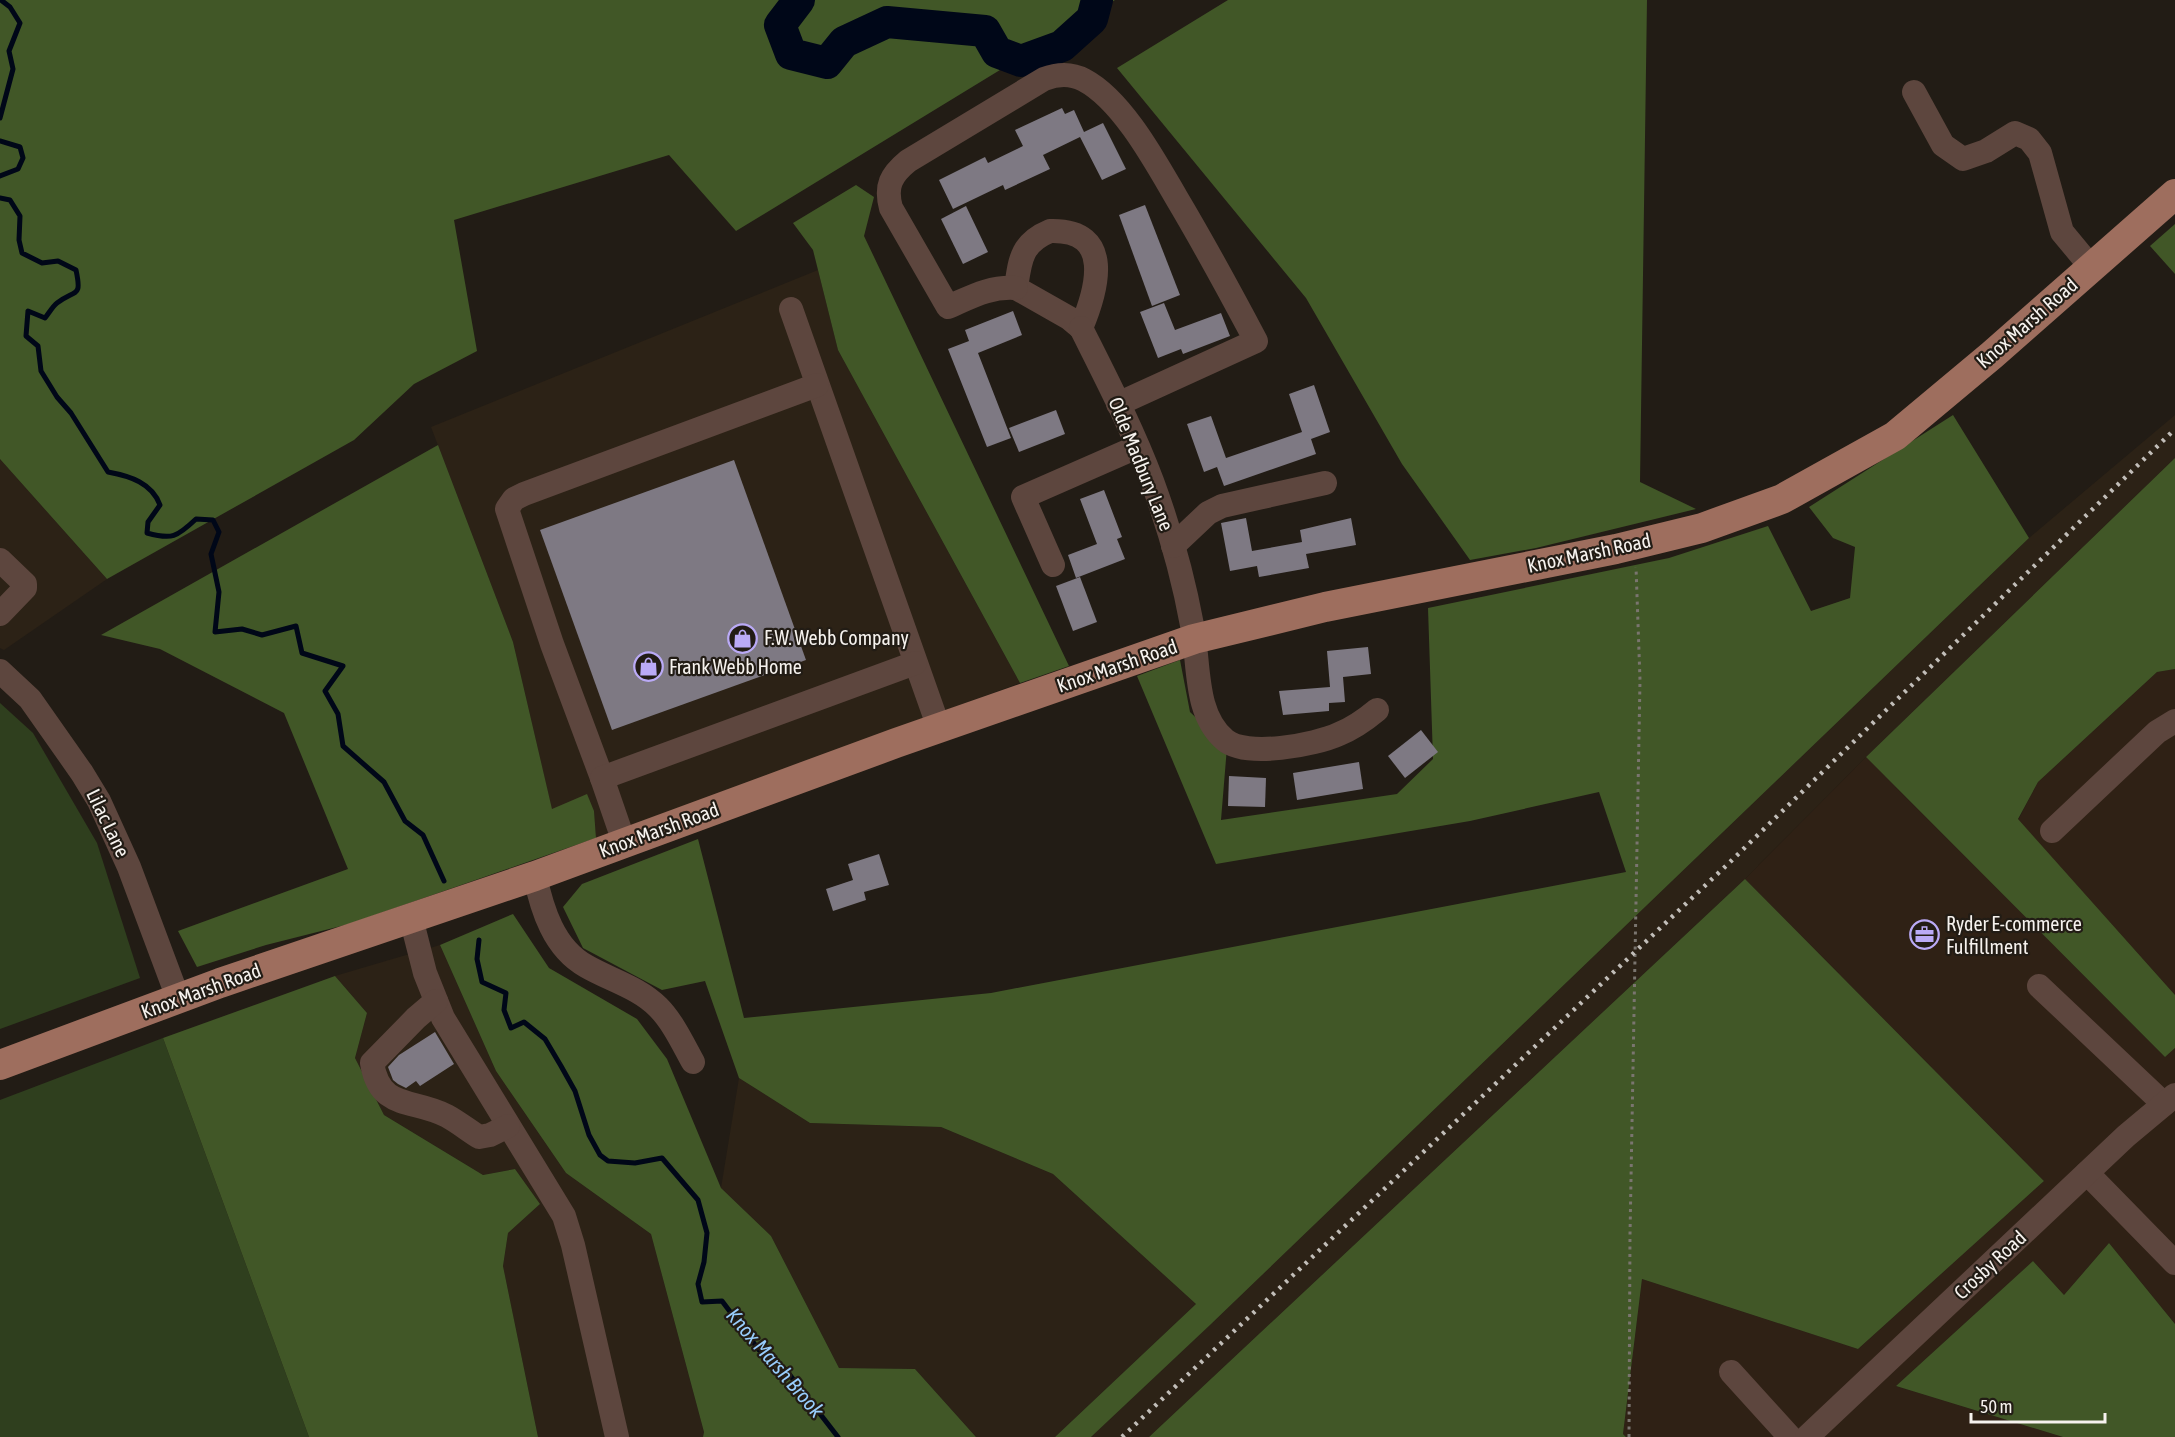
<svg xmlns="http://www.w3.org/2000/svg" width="2175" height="1437" viewBox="0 0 2175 1437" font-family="'Asap Condensed',sans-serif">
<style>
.built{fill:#2c2216}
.industrial{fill:#2f2115}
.green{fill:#2f3f1e}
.forest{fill:#415727}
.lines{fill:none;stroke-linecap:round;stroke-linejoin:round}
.stream{stroke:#000718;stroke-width:5}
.river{stroke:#000718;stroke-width:32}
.building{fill:#7e7983}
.path{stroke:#7a756f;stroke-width:3;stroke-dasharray:3 4.5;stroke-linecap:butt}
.minor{stroke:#5d463e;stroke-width:24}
.major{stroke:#9e6e5e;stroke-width:30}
.rail{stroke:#c2beb9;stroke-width:4.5;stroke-dasharray:3 6;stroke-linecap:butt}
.labels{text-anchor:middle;stroke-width:4.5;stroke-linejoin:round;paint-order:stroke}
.street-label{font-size:20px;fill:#f6f2ee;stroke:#221c15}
.poi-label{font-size:20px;fill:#f6f2ee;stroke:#221c15;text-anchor:start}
.water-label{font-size:21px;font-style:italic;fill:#98cdfc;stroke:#221c15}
</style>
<rect width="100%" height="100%" fill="#221c15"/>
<g class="built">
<polygon points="818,270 838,350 1020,683 596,838 594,811 552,810 513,642 431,427"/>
<polygon points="2175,415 2175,458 1866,757 1745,879 1149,1437 1091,1437 1210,1325 2029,538"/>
<polygon points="0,459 107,579 4,650 0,648"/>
<polygon points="440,945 496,1071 566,1173 651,1234 704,1432 703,1437 538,1437 503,1266 508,1233 540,1204 515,1169 483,1175 384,1115 355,1058 367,1013 335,976"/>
<polygon points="739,1078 810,1123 941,1127 1053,1174 1196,1304 1055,1437 976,1437 915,1369 839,1368 771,1236 721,1188"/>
</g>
<g class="industrial">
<polygon points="2175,669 2175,995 2018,820 2038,782 2157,672"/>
<polygon points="1866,757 2165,1057 2175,1048 2175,1324 2109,1243 2064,1295 2033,1261 1896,1386 2063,1437 1626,1437 1623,1434 1642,1279 1858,1349 2044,1181 1745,879"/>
</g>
<g class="green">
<polygon points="0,703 33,733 97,843 140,978 0,1029"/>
<polygon points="163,1038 309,1437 0,1437 0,1100"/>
</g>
<g class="forest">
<polygon points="0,0 1115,0 736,231 669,155 454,220 477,351 414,384 354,440 107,579 0,459"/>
<polygon points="1228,0 1647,0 1640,482 1696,509 1536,548 1470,560 1402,464 1306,298 1117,68"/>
<polygon points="856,185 874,197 864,236 1069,666 1020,683 838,350 813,250 793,223"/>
<polygon points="2175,224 2175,274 2150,246"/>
<polygon points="1953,415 2029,538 1210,1325 1091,1437 1055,1437 1196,1304 1053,1174 941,1127 810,1123 739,1078 705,981 662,990 583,948 563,907 582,884 698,839 744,1018 991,993 1626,872 1599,792 1470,821 1216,864 1137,676 1180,660 1190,712 1227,747 1221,820 1397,794 1433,759 1428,608 1669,558 1768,526 1811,611 1850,598 1855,547 1833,538 1809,507"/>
<polygon points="438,445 513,642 552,809 587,794 594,811 596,838 349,924 266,945 197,967 178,931 348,869 284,713 160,649 101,635"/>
<polygon points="2175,458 2175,669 2157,672 2038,782 2018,819 2175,995 2175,1048 2165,1057 1866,757"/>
<polygon points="1745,879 2044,1181 1858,1349 1642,1279 1623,1434 1626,1437 1149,1437"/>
<polygon points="513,914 549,968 637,1019 667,1059 721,1188 771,1236 839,1368 915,1369 976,1437 703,1437 704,1432 651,1234 566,1173 496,1071 440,945"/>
<polygon points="335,976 367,1013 355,1058 384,1115 483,1175 515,1169 540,1204 508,1233 503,1266 538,1437 309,1437 163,1038"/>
<polygon points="2109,1243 2175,1324 2175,1437 2063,1437 1896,1386 2033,1261 2064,1295"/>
</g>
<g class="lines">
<g class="stream">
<polyline points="0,118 13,69 9,51 20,23 10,7 1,0"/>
<polyline points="0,141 20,147 23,158 18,169 0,176"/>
<path d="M0 198 10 200 20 216 19 240 22 253 42 263 58 261 76 270C82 298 76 289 57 303 53 306 49 313 45 318L28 311 26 336 38 346 41 371 57 397 71 413 108 472C130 476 152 483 160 505L148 522 147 533C172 540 177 537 196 519L213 520 219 532 211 554 219 592 215 632 242 629 262 635 296 626 302 653 343 666 325 691 338 714 343 746 384 782 405 821 423 835 444 881"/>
<polyline points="479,940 477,959 482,982 506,993 504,1010 511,1028 524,1022 545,1039 561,1066 575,1091 589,1135 600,1155 608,1161 635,1163 662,1158 698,1200 707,1233 704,1262 698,1284 702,1302 722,1301 759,1350 786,1370 838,1437"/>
</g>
<polyline class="river" points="799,0 780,25 791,54 827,63 844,42 887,22 985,31 997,52 1021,61 1062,46 1092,19 1097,0"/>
</g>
<g class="building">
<polygon points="1062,108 1065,114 1074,110 1084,132 1103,123 1126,169 1102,180 1080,137 1043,155 1050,169 1005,190 1003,185 953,209 939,180 985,157 988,163 1023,146 1015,130"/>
<polygon points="1145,205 1180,295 1152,306 1119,215"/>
<polygon points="966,206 988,252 963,264 941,219"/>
<polygon points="1164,303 1175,330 1221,313 1230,336 1183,354 1181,349 1158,358 1140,312"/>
<polygon points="1013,311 1022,335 978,353 1011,438 987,447 948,349 969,341 965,330"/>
<polygon points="1314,385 1330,432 1311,439 1316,454 1224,486 1217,467 1204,472 1187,424 1211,416 1226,458 1302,432 1289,394"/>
<polygon points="1056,410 1065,434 1019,452 1009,428"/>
<polygon points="734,460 806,660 612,730 540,530"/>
<polygon points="1104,490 1122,537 1117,539 1125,559 1076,578 1068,555 1097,544 1080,499"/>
<polygon points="1246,518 1252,551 1302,542 1300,530 1351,518 1356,545 1306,554 1309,568 1259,577 1257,566 1230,571 1221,523"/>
<polygon points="1080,577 1097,622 1073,631 1056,586"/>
<polygon points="1368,647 1371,674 1343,677 1345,702 1329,703 1329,711 1283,715 1279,691 1330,687 1327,651"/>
<polygon points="1421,730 1438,752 1405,778 1388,756"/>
<polygon points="1359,762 1363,789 1297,800 1293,773"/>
<polygon points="1229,776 1266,778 1265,807 1228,806"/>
<polygon points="879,854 889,885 864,892 866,900 833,911 826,889 853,880 848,864"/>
<polygon points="435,1032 454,1064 420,1086 416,1081 406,1088 398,1084 393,1080 388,1067 399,1055"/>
</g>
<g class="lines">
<polyline class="path" points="1629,1437 1630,1235 1640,680 1636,567"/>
<g class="minor">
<polyline points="1914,92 1943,145 1963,159 1986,151 2015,133 2029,139 2040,153 2062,232 2091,267"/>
<path d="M1050 231C1115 229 1097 290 1081 328L1069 318 1016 288C1020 260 1021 243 1050 231Z"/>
<path d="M1016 288C990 286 971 297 948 307L891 208C885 186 891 175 908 161L1044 79C1057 74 1071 73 1084 80 1122 100 1155 161 1176 197 1204 244 1230 292 1256 341L1118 404"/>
<polyline points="791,309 939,728"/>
<path d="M1081 328C1106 378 1132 428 1152 481 1169 527 1183 576 1192 625 1200 662 1193 713 1225 740 1246 758 1315 745 1339 734 1354 728 1365 720 1377 710"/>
<polyline points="1173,546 1208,513 1222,506 1325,483"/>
<polyline points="0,560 25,584 25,588 0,614"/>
<polyline points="1053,565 1023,497 1137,447"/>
<polyline points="0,671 30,699 82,773 99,801 129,867 178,998"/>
<polyline points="602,778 552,644 507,509 514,499 524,494 817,385"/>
<polyline points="2052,831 2157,732 2175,721"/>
<polyline points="624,842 602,778 915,663"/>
<path d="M535 876C542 910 554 948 586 966 610 980 638 987 658 1007 673 1022 683 1044 693 1062"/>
<polyline points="411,918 425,973 443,1018 564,1216 573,1245 617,1437"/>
<polyline points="2039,986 2164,1104"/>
<path d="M436 1001 416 1018 372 1063C380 1111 413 1098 447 1116 458 1122 468 1130 479 1137L490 1135 508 1126"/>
<polyline points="2087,1173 2175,1263"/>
<polyline points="1731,1372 1790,1437"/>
<polyline points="1807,1437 2126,1136 2175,1095"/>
</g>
<polyline class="major" points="0,1065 220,983 535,876 896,743 1194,639 1325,607 1616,549 1702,528 1782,499 1895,436 1992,355 2175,194"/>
<polyline class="rail" points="1122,1437 1729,863 2175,429"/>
</g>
<defs>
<symbol id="shop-ring" viewBox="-11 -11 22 22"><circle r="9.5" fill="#221c15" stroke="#baaaf6" stroke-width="1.5"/><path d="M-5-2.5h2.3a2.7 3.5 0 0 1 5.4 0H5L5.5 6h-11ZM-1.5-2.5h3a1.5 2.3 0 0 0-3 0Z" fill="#baaaf6"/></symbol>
<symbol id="office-ring" viewBox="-11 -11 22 22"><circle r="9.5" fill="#221c15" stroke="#baaaf6" stroke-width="1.5"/><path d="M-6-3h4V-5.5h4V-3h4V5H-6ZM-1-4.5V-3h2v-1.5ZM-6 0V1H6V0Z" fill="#baaaf6"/></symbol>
</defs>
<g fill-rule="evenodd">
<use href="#shop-ring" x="726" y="622" width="33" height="33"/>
<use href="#shop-ring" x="632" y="650" width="33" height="33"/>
<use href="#office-ring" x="1908" y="918" width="33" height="33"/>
</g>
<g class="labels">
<g class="street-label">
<text transform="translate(2027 323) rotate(-41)" y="7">Knox Marsh Road</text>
<text transform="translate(1141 464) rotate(68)" y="7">Olde Madbury Lane</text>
<text transform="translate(1589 553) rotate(-12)" y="7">Knox Marsh Road</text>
<text transform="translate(1117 666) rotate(-19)" y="7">Knox Marsh Road</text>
<text transform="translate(108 823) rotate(64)" y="7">Lilac Lane</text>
<text transform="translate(659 830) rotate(-20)" y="7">Knox Marsh Road</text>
<text transform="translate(201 991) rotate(-20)" y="7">Knox Marsh Road</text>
<text transform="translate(1990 1265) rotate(-43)" y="7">Crosby Road</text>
</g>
<g class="poi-label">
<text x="764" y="645">F.W. Webb Company</text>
<text x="669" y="674">Frank Webb Home</text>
<text x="1946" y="931">Ryder E-commerce<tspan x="1946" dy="23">Fulfillment</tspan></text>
</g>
<g class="water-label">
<text transform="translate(775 1363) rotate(49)" y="7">Knox Marsh Brook</text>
</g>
</g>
<path d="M1971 1413v9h134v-9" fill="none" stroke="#f6f2ee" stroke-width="3"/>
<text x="1980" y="1413" font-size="18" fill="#f6f2ee" stroke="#221c15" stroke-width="4.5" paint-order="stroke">50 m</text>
</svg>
